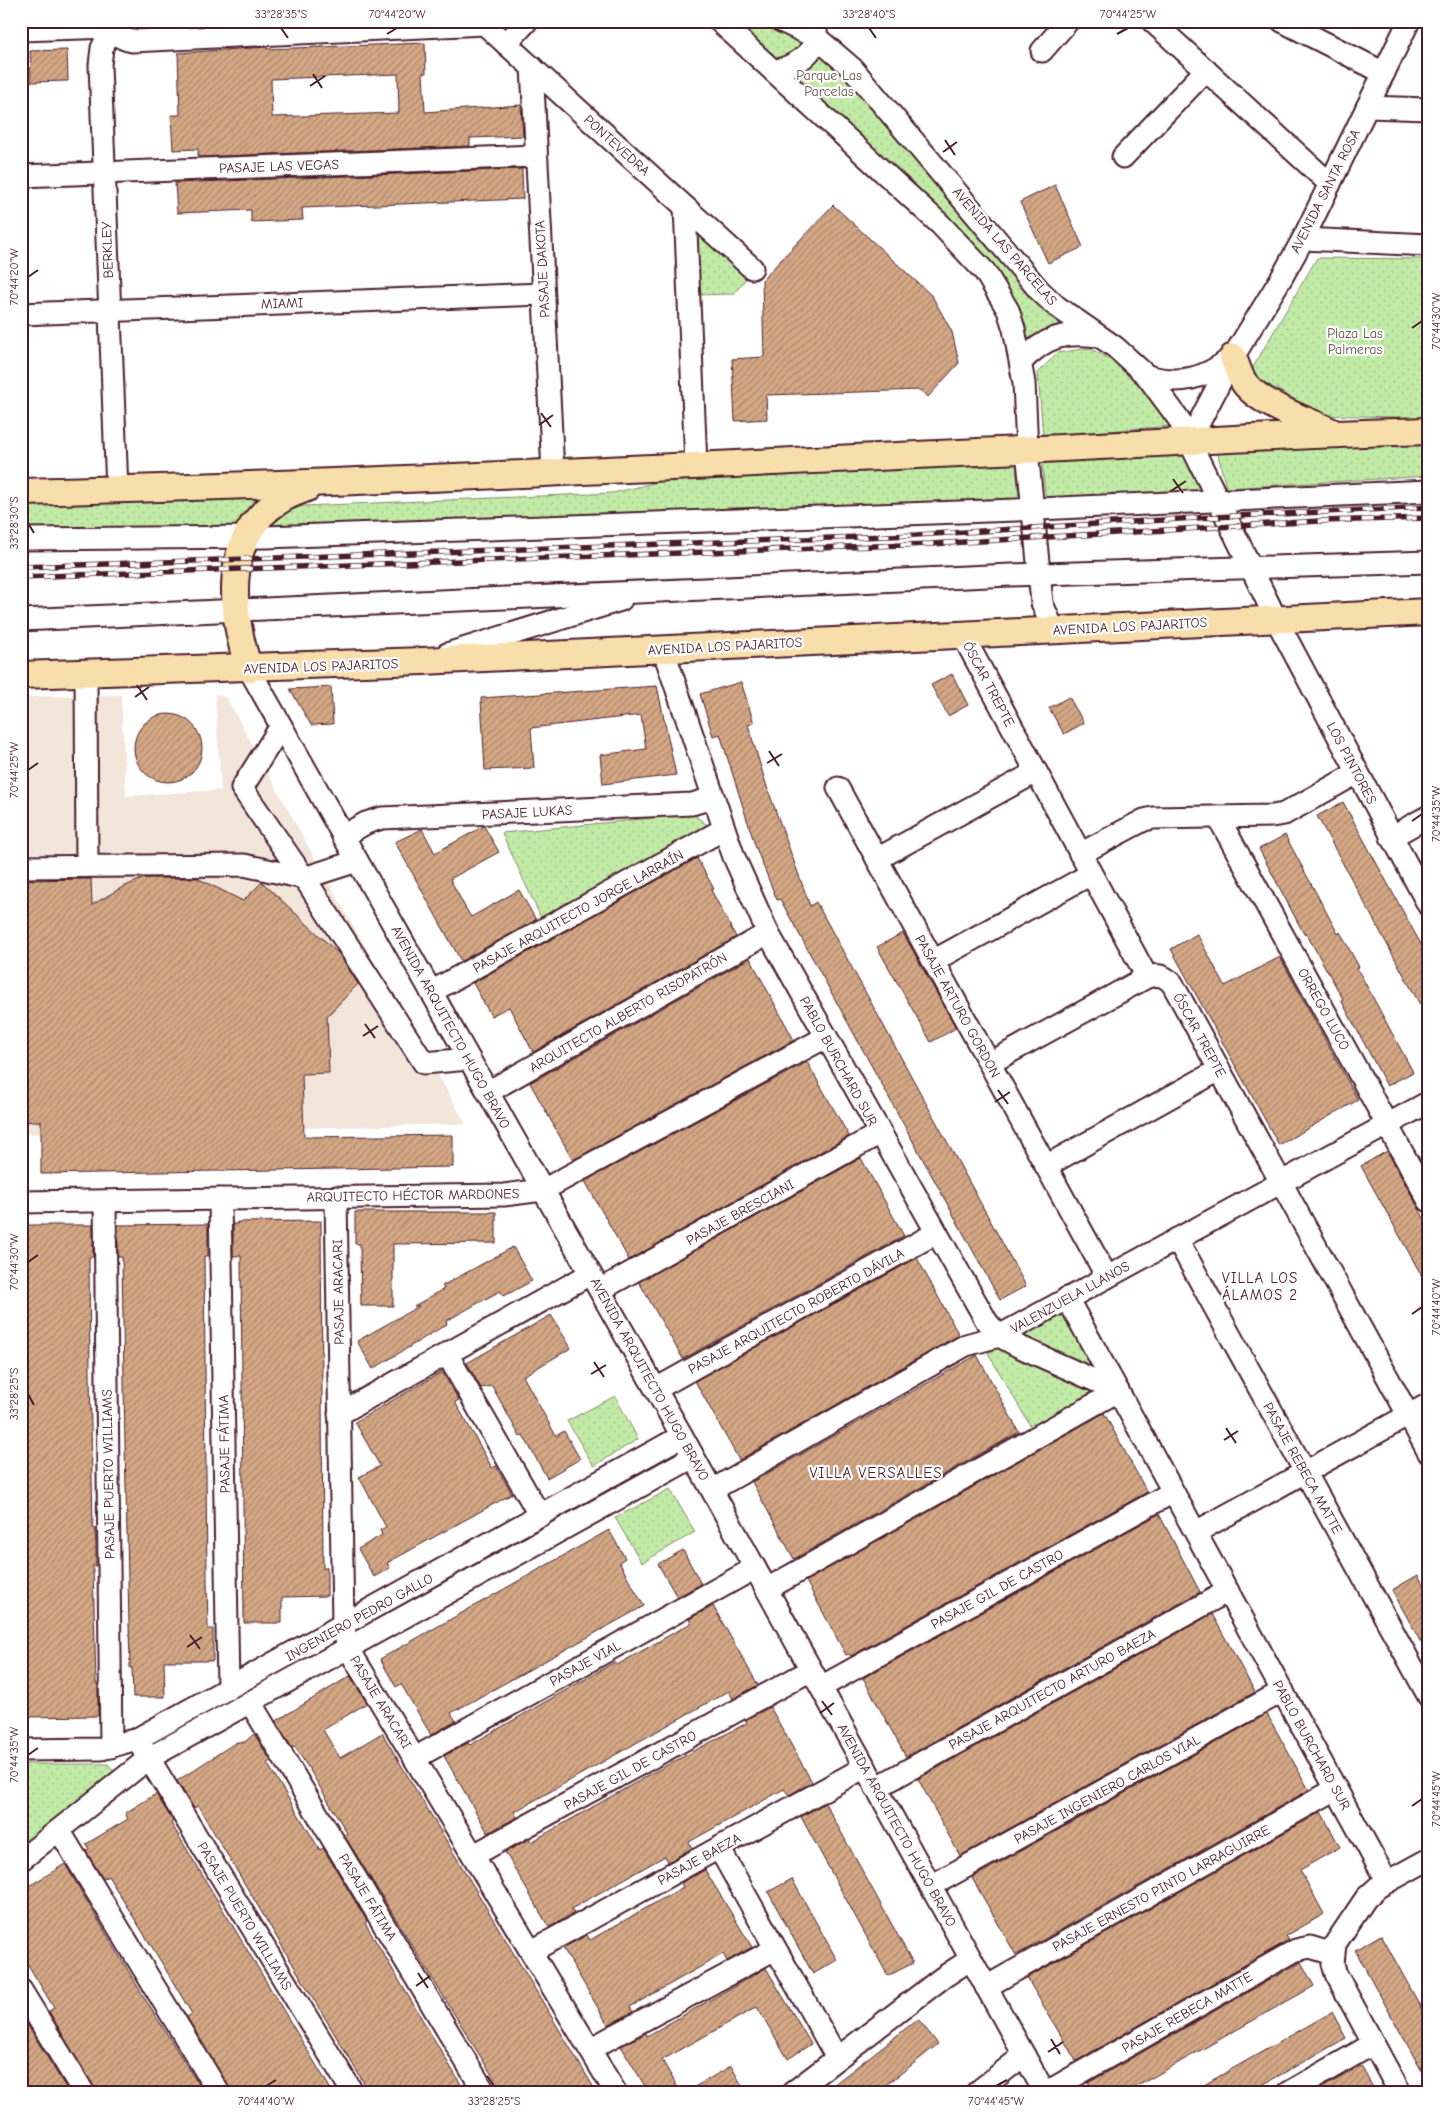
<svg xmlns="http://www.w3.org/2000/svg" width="1450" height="2114" viewBox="0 0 1450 2114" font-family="'Comic Neue',sans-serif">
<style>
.built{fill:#f2e5da}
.grass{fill:url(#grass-dots);stroke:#868569}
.building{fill:url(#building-hatch);stroke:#4a1f2b;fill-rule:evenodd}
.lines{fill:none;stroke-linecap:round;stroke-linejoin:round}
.minor-casing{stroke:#4a1f2b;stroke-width:25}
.major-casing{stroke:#4a1f2b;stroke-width:30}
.minor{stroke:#fff;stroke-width:21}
.major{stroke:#f8deab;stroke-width:26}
.rail-casing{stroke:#4a1f2b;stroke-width:5.5}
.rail{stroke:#fff;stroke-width:4;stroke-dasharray:11;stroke-linecap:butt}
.ticks{fill:none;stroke:#4a1f2b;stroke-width:2}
.labels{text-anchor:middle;stroke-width:4.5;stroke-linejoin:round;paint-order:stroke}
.park-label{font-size:14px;fill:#68524a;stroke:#fff}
.street-label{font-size:14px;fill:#4a1f2b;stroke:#fff}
.neighbourhood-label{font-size:15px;letter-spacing:1px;fill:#4a1f2b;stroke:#fff}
.neatline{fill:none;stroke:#4a1f2b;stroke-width:2}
.ticks-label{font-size:12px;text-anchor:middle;fill:#4a1f2b}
</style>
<defs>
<pattern id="grass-dots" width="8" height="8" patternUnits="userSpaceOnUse" patternTransform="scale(1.25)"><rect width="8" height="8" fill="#c2eba7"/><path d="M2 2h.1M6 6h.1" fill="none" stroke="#a8c990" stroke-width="1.8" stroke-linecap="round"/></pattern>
<pattern id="building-hatch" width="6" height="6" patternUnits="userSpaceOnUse" patternTransform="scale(1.25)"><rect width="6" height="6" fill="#d4a885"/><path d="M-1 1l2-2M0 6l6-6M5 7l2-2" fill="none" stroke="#ae886d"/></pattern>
</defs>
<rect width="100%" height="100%" fill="#fff"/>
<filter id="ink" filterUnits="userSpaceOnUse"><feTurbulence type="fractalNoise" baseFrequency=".02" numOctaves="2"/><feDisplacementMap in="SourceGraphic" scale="10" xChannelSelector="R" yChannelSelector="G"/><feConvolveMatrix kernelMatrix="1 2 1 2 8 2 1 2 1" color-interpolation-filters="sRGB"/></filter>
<g filter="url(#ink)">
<polygon class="built" points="215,693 227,699 313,855 466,1124 21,1134 21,697 121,695 126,796 221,790"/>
<g class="grass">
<polygon points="728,21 765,21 842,66 888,124 1062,326 1026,346 985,258 973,244 799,83"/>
<polygon points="691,222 748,276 734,294 696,295"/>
<polygon points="1317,258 1429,259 1429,418 1323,415 1249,374"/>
<path d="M1089 348C1130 368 1147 391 1172 426L1043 436 1038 373 1057 353Z"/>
<polygon points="1429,443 1429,476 1226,488 1217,450"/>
<polygon points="1183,451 1204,491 1046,501 1042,463"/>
<polygon points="1016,464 1019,499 267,528 278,514 304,506 613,493 686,475"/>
<polygon points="271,496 246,512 236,526 21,531 21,504"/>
<polygon points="693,814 710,827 542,920 502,833"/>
<polygon points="1063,1308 1102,1376 1014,1336"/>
<polygon points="1005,1344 1103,1391 1035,1434 988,1353"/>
<polygon points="615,1396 638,1439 594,1466 567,1421"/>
<polygon points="670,1489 695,1532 642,1563 615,1518"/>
<polygon points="21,1764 108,1764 117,1775 21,1852"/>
</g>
<g class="building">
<path d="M425 43 426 73H423L425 112 521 105 523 136 470 138V146L198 157V149L173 150 171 115H180L178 53 267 47V49ZM398 74 399 113 272 117 271 79Z"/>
<polygon points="67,50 68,81 31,82 30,51"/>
<polygon points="522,169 523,199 302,208 303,220 251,222 251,210 177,213 175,183"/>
<polygon points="1055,185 1083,247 1048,263 1020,202"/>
<polygon points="833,205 932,296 952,332 959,363 928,397 920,390 766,395 767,419 735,421 732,359 764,357 762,280"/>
<polygon points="952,674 968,705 948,716 931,685"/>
<polygon points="741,682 754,723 748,725 767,787 810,906 816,902 1026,1286 1000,1300 780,899 777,900 756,848 720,734 713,736 700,694"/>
<polygon points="657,686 676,775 603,784 600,755 646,749 641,715 531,728 534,768 485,770 481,698"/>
<polygon points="331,687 333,724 311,725 290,689"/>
<polygon points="1069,697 1084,723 1064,734 1049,708"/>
<circle cx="168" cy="748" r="34"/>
<polygon points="1343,802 1429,959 1429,1021 1317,816"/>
<polygon points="484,826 499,852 450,879 466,909 471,917 519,890 536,920 461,961 395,842 422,829 435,853"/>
<polygon points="1285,835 1338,934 1340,932 1359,967 1357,968 1413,1072 1387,1086 1341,1000 1343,999 1306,933 1304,934 1259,849"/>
<polygon points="697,858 714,889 711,890 736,937 533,1052 509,1007 491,1016 473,983"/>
<polygon points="144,878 197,878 243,901 262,882 339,954 358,984 327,1016 329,1073 302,1074 304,1137 453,1135 453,1167 41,1174 41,1121 21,1122 21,880 91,879 92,905 121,888"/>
<polygon points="903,933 956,1028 931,1042 877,947"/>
<polygon points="1197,934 1225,986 1280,957 1358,1100 1279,1145 1171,949"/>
<polygon points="750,958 794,1040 573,1160 530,1083"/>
<polygon points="807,1062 849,1136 629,1260 585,1181"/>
<polygon points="1387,1151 1429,1227 1429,1289 1361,1166"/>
<polygon points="861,1158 904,1236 683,1359 639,1282"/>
<polygon points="355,1212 496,1212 496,1243 393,1244 393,1306 361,1306 360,1244 355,1244"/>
<polygon points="321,1221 323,1569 327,1567 327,1596 282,1597 282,1623 244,1623 241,1256 233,1256 233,1224 237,1224 237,1222"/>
<polygon points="208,1224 208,1256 204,1256 207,1579 208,1629 213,1629 213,1661 164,1661 165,1697 133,1697 132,1668 130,1668 125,1444 122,1257 118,1257 118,1225"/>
<polygon points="21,1225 93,1225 93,1257 89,1257 90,1376 93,1528 95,1528 96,1547 96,1566 93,1566 96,1684 98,1684 98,1716 21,1717"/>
<polygon points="513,1247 532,1281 504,1296 500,1291 446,1321 447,1324 373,1369 357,1341 419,1306 414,1306 444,1289 442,1286"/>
<polygon points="917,1258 959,1335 739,1460 695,1381"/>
<polygon points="551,1315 571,1348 523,1376 556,1436 564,1431 580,1459 547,1478 523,1435 520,1437 492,1386 481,1388 467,1363"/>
<polygon points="977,1355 1019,1432 794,1559 752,1482"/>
<polygon points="442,1372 459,1400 455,1402 474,1435 492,1468 496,1466 512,1494 387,1563 390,1568 374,1577 358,1549 382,1535 380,1530 386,1527 359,1477 380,1466 355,1422"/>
<polygon points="1104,1413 1147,1492 851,1656 849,1654 846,1655 806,1581"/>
<polygon points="1159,1514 1200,1592 906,1757 863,1678"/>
<polygon points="609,1530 625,1558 619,1562 644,1606 451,1713 456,1721 431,1735 401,1684 396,1687 380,1659"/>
<polygon points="683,1550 701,1584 677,1597 658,1564"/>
<polygon points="1418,1575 1429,1595 1429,1657 1392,1590"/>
<polygon points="713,1606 758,1685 733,1699 729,1691 691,1712 514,1812 517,1817 488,1833 444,1756 468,1743 470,1745 615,1662 617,1665 691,1623 689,1619"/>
<polygon points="1212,1614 1255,1692 960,1856 918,1779"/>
<polygon points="350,1676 367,1703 323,1730 340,1758 382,1733 597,2093 503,2093 344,1835 347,1833 311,1772 295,1747 292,1748 276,1721"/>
<polygon points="770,1707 812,1782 789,1795 784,1789 689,1842 692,1848 668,1862 665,1856 571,1909 574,1913 550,1927 548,1926 505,1852 529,1839 531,1842 658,1770 747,1723 745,1720"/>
<polygon points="1267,1714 1309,1790 1016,1955 972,1878"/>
<polygon points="254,1734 271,1761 267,1763 320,1850 323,1848 367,1921 365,1923 466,2093 370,2093 198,1806 194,1808 177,1781 221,1752 237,1742 245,1742"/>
<polygon points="156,1794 173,1821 171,1823 333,2093 231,2093 187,2017 192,2014 160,1960 108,1876 103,1879 86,1851 89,1849 86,1844 128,1819 125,1813"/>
<polygon points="825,1803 913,1963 888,1976 801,1817"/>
<polygon points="1321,1812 1340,1847 1300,1870 1324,1914 1286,1936 1289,1940 1076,2061 1027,1978"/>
<polygon points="65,1864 145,1999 204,2093 96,2093 49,2011 54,2008 21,1953 21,1891"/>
<polygon points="705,1870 752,1947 727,1961 723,1954 630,2007 633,2012 608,2025 563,1948 587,1935 590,1940 683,1887 681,1883"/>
<polygon points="792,1879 837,1960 813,1974 768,1892"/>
<polygon points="1381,1935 1429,2022 1429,2084 1355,1950"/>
<polygon points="1301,1962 1314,1986 1125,2093 1094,2093 1088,2083"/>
<polygon points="766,1968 811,2044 788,2059 757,2007 662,2060 681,2093 649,2093 621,2046 646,2033 647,2036"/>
<polygon points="1332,2012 1346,2038 1248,2093 1190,2093"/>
<polygon points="918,2019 938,2044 923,2056 876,2093 823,2093"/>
<polygon points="27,2024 69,2093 32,2093 21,2076 21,2028"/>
<polygon points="731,2066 746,2093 684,2093 714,2076"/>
<polygon points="1361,2066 1376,2093 1313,2093 1343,2076"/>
</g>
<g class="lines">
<defs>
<g id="minor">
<path d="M111 21C112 33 121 39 132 41L484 24"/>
<polyline points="481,21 752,268"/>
<polyline points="719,21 940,224 985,272 1008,310 1014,329 1024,383 1027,450 1042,603 1053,629"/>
<polyline points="781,21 817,38 853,69 1039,290 1056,306 1115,347 1147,376 1178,418 1276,619 1429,906"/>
<polyline points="1152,21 1330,184"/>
<polyline points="1282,21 1384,73"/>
<polyline points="112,27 102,48 100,65 117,490"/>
<polyline points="21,30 112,27 121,24"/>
<polyline points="506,44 527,21"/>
<polyline points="1042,51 1068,21"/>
<polyline points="532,67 553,472"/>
<path d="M774 71C796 66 822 51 815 25"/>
<polyline points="1367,107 1429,109"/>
<polyline points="1123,157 1206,70"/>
<polyline points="21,176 536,156"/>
<polyline points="685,207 696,465"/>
<polyline points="1303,239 1429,245"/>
<polyline points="21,314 543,294"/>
<path d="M1021 362C1046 336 1064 332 1098 336"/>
<path d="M1147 376C1180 385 1204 379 1231 358"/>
<polyline points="1190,440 1233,357 1282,277 1303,239 1409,21"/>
<polyline points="21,539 266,537 1016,510 1429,491"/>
<polyline points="21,620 1011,575 1429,562"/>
<polyline points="962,634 1147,977"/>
<polyline points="663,649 734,857 768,933 987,1322 999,1336 1018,1346 1118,1391"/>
<polyline points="447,654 621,600"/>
<polyline points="249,669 682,1436 1045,2093"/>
<polyline points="86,673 87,866"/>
<polyline points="281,726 242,788 309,885 424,1063 469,1059"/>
<polyline points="838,788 1107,1277"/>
<polyline points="1218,817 1429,1201"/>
<polyline points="343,836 366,823 382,818 692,804 713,798"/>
<polyline points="1391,837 1429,816"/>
<polyline points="1080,854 1144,820 1153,818 1272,816 1284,814 1357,773"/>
<polyline points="877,859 1036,772"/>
<polyline points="21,867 244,865 304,878 357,861"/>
<polyline points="933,961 1091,874"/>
<polyline points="431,992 724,829"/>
<path d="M990 1063 1147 977C1158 974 1163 975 1172 983L1429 1453"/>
<polyline points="488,1092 768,933"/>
<polyline points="1046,1166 1219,1070"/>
<polyline points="336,1197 343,1625 348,1648 616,2093"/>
<polyline points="220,1199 228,1689"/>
<polyline points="105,1201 111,1747"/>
<polyline points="21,1202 504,1195 543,1190 826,1037"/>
<polyline points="1177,1239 1429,1697"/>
<polyline points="600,1290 880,1133"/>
<polyline points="1067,1298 1387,1882"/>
<polyline points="447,1354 540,1516"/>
<polyline points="656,1389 936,1233"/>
<polyline points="339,1414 590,1274"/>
<polyline points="712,1490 966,1345 999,1336 1429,1102"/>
<polyline points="1196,1532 1429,1404"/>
<polyline points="767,1589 1118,1391"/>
<polyline points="821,1687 1173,1492"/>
<polyline points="250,1702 485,2093"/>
<polyline points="142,1747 353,2093"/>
<polyline points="21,1750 102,1749 137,1739 682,1436"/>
<polyline points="415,1758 755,1568"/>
<polyline points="876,1788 1228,1591"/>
<polyline points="59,1830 219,2093"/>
<polyline points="719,1848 837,2058"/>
<polyline points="474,1855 811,1670"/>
<polyline points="21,1860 149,1758 693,1457"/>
<polyline points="931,1886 1283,1691"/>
<polyline points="532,1951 865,1767"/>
<polyline points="986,1987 1336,1789"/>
<polyline points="21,1990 84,2093"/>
<polyline points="590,2049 775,1949"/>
<polyline points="792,2093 942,1978 971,1959"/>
<polyline points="976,2093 1024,2055"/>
<polyline points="1045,2093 1296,1950 1310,1947 1333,1954"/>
<polyline points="1288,2093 1373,2044"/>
<polyline points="1400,2093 1336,1974 1333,1964 1335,1944 1366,1898 1378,1887 1429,1859"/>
</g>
<g id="major">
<path d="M1233 357C1237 366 1239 377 1246 385 1264 406 1307 420 1332 432"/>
<path d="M21 492C354 484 686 466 1019 450 1155 444 1292 434 1429 431"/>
<path d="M249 669C231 613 221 537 279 501 287 495 297 492 307 488"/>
<polyline points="21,675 423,661 1429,612"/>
</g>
</defs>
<use href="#minor" class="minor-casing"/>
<use href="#major" class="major-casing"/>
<use href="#minor" class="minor"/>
<use href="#major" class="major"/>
<defs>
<g id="rail">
<polyline points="21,567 916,535 1213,517 1429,507"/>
<polyline points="21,577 931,544 1320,521 1429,518"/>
</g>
</defs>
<use href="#rail" class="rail-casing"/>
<use href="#rail" class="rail"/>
</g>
</g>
<path class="ticks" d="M281 28 288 38M869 28 876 38M387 34 397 28M1117 34 1128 28M313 74 322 88M310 86 325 76M945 140 955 155M943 152 957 142M28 277 38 270M1412 328 1422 321M541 413 551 427M539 425 553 415M1173 479 1183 493M1171 491 1186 481M28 523 34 533M137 685 147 700M135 697 149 687M769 751 779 766M767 763 782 754M28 770 38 763M1412 821 1422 814M365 1024 375 1038M363 1036 378 1026M998 1090 1008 1104M995 1102 1010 1092M28 1262 38 1255M1412 1314 1422 1307M594 1362 604 1377M591 1374 606 1365M28 1394 34 1405M1226 1428 1236 1443M1224 1440 1238 1431M190 1635 200 1649M187 1647 202 1637M822 1701 832 1715M820 1713 834 1703M28 1755 38 1748M1412 1806 1422 1799M418 1973 428 1988M416 1986 430 1976M1051 2039 1060 2054M1048 2052 1063 2042M487 2076 494 2086M266 2086 276 2080M996 2086 1007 2080"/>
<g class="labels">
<g class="park-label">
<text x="829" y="80">Parque Las<tspan x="829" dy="16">Parcelas</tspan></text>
<text x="1355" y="338">Plaza Las<tspan x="1355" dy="16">Palmeras</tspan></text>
</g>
<g class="street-label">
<text transform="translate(617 145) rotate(42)" y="5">PONTEVEDRA</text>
<text transform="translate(279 166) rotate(-2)" y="5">PASAJE LAS VEGAS</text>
<text transform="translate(1325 191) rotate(-63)" y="5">AVENIDA SANTA ROSA</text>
<text transform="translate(1005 246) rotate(49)" y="5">AVENIDA LAS PARCELAS</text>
<text transform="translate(107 250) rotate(-92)" y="5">BERKLEY</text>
<text transform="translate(542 269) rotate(-93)" y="5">PASAJE DAKOTA</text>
<text transform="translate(282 303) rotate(-2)" y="5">MIAMI</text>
<text transform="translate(1130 626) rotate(-3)" y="5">AVENIDA LOS PAJARITOS</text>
<text transform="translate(725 646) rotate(-3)" y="5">AVENIDA LOS PAJARITOS</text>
<text transform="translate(321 666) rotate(-2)" y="5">AVENIDA LOS PAJARITOS</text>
<text transform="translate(989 684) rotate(62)" y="5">ÓSCAR TREPTE</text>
<text transform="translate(1352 763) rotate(62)" y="5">LOS PINTORES</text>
<text transform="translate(527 812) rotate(-3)" y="5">PASAJE LUKAS</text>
<text transform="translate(578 911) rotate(-29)" y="5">PASAJE ARQUITECTO JORGE LARRAÍN</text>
<text transform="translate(958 1006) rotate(61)" y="5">PASAJE ARTURO GORDON</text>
<text transform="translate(1324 1009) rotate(61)" y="5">ORREGO LUCO</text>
<text transform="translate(628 1012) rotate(-30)" y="5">ARQUITECTO ALBERTO RISOPATRÓN</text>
<text transform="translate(451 1027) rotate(61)" y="5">AVENIDA ARQUITECTO HUGO BRAVO</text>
<text transform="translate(1200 1035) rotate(61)" y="5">ÓSCAR TREPTE</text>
<text transform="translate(839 1061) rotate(61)" y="5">PABLO BURCHARD SUR</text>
<text transform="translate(413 1195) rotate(-1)" y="5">ARQUITECTO HÉCTOR MARDONES</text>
<text transform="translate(740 1212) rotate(-29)" y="5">PASAJE BRESCIANI</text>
<text transform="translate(338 1292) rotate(-91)" y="5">PASAJE ARACARI</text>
<text transform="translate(1070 1297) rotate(-29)" y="5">VALENZUELA LLANOS</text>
<text transform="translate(796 1311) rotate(-29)" y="5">PASAJE ARQUITECTO ROBERTO DÁVILA</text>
<text transform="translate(650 1379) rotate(61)" y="5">AVENIDA ARQUITECTO HUGO BRAVO</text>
<text transform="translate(224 1444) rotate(-91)" y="5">PASAJE FÁTIMA</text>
<text transform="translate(1303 1468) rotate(61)" y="5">PASAJE REBECA MATTE</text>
<text transform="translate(108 1474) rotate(-91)" y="5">PASAJE PUERTO WILLIAMS</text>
<text transform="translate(997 1589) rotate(-29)" y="5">PASAJE GIL DE CASTRO</text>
<text transform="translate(359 1617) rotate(-29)" y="5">INGENIERO PEDRO GALLO</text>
<text transform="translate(585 1663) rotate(-29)" y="5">PASAJE VIAL</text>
<text transform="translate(1052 1689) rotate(-29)" y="5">PASAJE ARQUITECTO ARTURO BAEZA</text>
<text transform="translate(381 1702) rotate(59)" y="5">PASAJE ARACARI</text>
<text transform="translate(1312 1745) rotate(61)" y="5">PABLO BURCHARD SUR</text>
<text transform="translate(630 1770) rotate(-29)" y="5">PASAJE GIL DE CASTRO</text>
<text transform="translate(1107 1789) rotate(-29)" y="5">PASAJE INGENIERO CARLOS VIAL</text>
<text transform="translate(897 1825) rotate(61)" y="5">AVENIDA ARQUITECTO HUGO BRAVO</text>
<text transform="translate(699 1859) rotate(-29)" y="5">PASAJE BAEZA</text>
<text transform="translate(1161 1888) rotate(-29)" y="5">PASAJE ERNESTO PINTO LARRAGUIRRE</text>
<text transform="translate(368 1897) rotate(59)" y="5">PASAJE FÁTIMA</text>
<text transform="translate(245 1916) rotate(59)" y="5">PASAJE PUERTO WILLIAMS</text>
<text transform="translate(1187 2012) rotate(-30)" y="5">PASAJE REBECA MATTE</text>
</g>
<g class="neighbourhood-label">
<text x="1260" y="1283">VILLA LOS<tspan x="1260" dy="17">ÁLAMOS 2</tspan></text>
<text x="876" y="1478">VILLA VERSALLES</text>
</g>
</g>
<rect width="1450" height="2114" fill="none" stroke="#fff" stroke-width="55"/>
<rect x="28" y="28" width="1394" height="2058" class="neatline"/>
<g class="ticks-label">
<text x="281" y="18">33°28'35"S</text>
<text x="397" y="18">70°44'20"W</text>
<text x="869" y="18">33°28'40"S</text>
<text x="1128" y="18">70°44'25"W</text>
<text transform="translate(14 277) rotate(-90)" y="4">70°44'20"W</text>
<text transform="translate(1436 321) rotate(-90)" y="4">70°44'30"W</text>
<text transform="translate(14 523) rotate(-90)" y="4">33°28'30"S</text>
<text transform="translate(14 770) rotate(-90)" y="4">70°44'25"W</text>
<text transform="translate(1436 814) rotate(-90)" y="4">70°44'35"W</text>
<text transform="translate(14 1262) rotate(-90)" y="4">70°44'30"W</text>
<text transform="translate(1436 1307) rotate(-90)" y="4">70°44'40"W</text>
<text transform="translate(14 1394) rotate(-90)" y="4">33°28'25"S</text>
<text transform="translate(14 1755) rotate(-90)" y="4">70°44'35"W</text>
<text transform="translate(1436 1799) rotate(-90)" y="4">70°44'45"W</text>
<text x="266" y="2105">70°44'40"W</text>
<text x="494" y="2105">33°28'25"S</text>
<text x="996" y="2105">70°44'45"W</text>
</g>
</svg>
